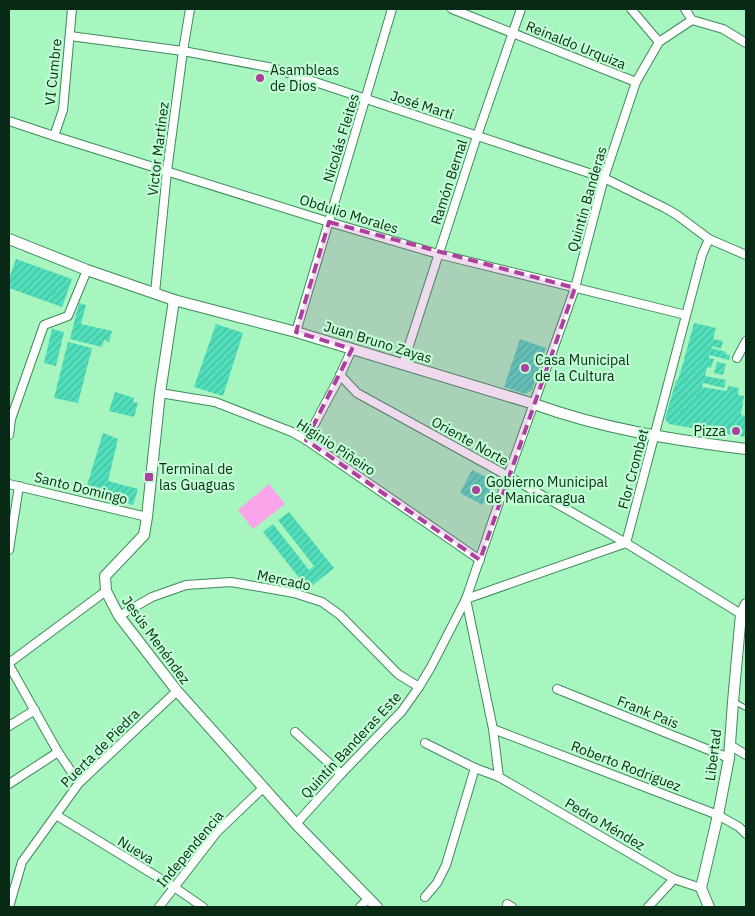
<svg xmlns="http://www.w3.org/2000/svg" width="755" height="916" viewBox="0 0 755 916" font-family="'IBM Plex Sans',sans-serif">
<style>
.pitch{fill:#faa4ea}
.building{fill:url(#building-hatch)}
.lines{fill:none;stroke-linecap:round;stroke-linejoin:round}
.lane-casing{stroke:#3f8b5b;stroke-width:6}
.street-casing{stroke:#3f8b5b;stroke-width:10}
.secondary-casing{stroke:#3f8b5b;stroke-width:12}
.lane{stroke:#fff;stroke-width:4}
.street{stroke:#fff;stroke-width:8}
.secondary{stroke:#fff;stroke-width:10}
.marked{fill:#ad3f9e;fill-opacity:0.2;stroke:#ad3f9e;stroke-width:4;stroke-dasharray:10 6;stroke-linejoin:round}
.poi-dot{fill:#ad3f9e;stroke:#c1fed3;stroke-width:2}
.labels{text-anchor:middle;stroke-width:4.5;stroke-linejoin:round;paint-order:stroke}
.street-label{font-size:14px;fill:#082915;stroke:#c1fed3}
.poi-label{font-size:14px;fill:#082915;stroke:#c1fed3;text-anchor:start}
</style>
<defs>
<pattern id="building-hatch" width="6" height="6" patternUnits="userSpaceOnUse" patternTransform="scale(1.25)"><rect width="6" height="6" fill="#50debb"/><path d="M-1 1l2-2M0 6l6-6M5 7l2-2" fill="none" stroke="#44bea0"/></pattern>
</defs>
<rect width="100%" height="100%" fill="#a7f5bf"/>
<polygon class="pitch" points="269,484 285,504 253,529 238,510"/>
<g class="building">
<polygon points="16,259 72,279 62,307 9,288 9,279"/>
<polygon points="79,303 86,305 81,324 112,331 109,342 104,340 102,347 70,339"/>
<polygon points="694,323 716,328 713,339 723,341 721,349 712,346 711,348 726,352 725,354 730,355 729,360 709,355 709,358 714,359 711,368 707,367 705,376 726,380 724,388 703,383 702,387 727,391 728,386 739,388 738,395 744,396 741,415 746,416 746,437 669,424 665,419 676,381 678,380 684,360"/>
<polygon points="216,324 243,333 223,396 194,387"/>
<polygon points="52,329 64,332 56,366 44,363"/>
<polygon points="520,339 546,348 532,390 525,394 504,387"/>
<polygon points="68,342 92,348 78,403 54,398"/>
<polygon points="717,362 726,364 723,375 714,373"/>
<polygon points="115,392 134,398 133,402 138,403 134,417 109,411"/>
<polygon points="103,433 118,439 108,481 138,489 133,505 85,492"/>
<polygon points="472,470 490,479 493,486 483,505 460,493"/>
<polygon points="289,512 334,568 308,589 263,532 273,524 309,570 314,566 278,520"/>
</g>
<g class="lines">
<defs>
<polyline id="lane" points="735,702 746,708"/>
<g id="street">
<polyline points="452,9 636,82"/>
<polyline points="631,9 659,42"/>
<polyline points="685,9 692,20 723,29 746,43"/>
<polyline points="70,36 183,51 273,68 604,178 665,208 677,215 709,239 746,255"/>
<polyline points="9,121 54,136 329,222 438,254 686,315"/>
<polyline points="54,136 63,110 72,9"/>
<polyline points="155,293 167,171 183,51 190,9"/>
<polyline points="296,332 392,9"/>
<polyline points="737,358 746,341"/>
<polyline points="403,364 477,136 521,9"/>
<polyline points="340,375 357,393 508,476 626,543 746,617"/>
<polyline points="160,393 215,402 292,432 306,440 480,560"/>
<polyline points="9,435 11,419 44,325 68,316 87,270"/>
<polyline points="306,440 338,380 352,349"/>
<polyline points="9,484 147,517"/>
<polyline points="9,550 19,486"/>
<polyline points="119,616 152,597 186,585 231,582 294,593 322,602 340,615 398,674 419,687"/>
<polyline points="9,663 106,591"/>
<polyline points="9,665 58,752 79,783"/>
<polyline points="557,689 729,758"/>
<polyline points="9,726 35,710"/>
<polyline points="493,729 718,815 739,827 746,834"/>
<polyline points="295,732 341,774"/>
<polyline points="425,743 475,768 499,777 674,879 701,888"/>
<polyline points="730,745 746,755"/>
<polyline points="499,777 493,729 466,599 626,543 702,255 709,239"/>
<polyline points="9,784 58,752"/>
<polyline points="56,815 174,887 203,907"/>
<polyline points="296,824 341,774 402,711 419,687 431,667 466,599 508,476 575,288 604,178 636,82 659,42 692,20"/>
<polyline points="425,897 437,883 446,865 475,768"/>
<polyline points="507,904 512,907"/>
<polyline points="9,907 22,862 79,783 177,691"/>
<polyline points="159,907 217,832 264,787"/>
<polyline points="360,907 368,899"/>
<polyline points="648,907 674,879"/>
</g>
<g id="secondary">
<path d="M9 239 87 270 174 300 296 332 534 404C603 429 674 440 746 449"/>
<polyline points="174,300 160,393 147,517 144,535 105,576 106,591 119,616 177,691 296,824 377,907"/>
<polyline points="709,907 701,888 718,815 729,758 733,702 741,614 746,604"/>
</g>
</defs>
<use href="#lane" class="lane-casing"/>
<use href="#street" class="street-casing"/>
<use href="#secondary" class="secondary-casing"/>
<use href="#lane" class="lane"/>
<use href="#street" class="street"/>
<use href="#secondary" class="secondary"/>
</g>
<path class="marked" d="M329 222 575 288 480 560 306 440 352 349 296 332Z"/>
<g class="poi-dot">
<circle cx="260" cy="78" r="5"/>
<circle cx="525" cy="368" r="5"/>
<circle cx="736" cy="431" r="5"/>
<rect x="144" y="472" width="10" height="10" rx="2.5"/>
<circle cx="476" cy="490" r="5"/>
</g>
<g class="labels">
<g class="street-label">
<text transform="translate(576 45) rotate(22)" y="5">Reinaldo Urquiza</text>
<text transform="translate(53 72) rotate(-84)" y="5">VI Cumbre</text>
<text transform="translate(422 105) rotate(18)" y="5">José Martí</text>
<text transform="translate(341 138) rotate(-73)" y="5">Nicolás Fleites</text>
<text transform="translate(158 149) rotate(-83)" y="5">Victor Martínez</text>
<text transform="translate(449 182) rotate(-72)" y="5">Ramón Bernal</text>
<text transform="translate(587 199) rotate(-74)" y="5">Quintín Banderas</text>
<text transform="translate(349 214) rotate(17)" y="5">Obdulio Morales</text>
<text transform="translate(378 342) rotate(17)" y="5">Juan Bruno Zayas</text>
<text transform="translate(470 441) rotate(29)" y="5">Oriente Norte</text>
<text transform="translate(336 447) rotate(33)" y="5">Higinio Piñeiro</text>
<text transform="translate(633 469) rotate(-75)" y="5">Flor Crombet</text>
<text transform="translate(81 488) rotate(14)" y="5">Santo Domingo</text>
<text transform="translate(284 580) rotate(12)" y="5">Mercado</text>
<text transform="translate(156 640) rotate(54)" y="5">Jesús Menéndez</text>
<text transform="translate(648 712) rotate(22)" y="5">Frank Pais</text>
<text transform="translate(351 745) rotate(-47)" y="5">Quintín Banderas Este</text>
<text transform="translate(100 748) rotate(-45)" y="5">Puerta de Piedra</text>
<text transform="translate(713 755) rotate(-83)" y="5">Libertad</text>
<text transform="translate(626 766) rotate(21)" y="5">Roberto Rodriguez</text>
<text transform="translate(605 824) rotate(30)" y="5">Pedro Méndez</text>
<text transform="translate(190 849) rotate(-50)" y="5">Independencia</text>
<text transform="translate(136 850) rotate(31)" y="5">Nueva</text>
</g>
<g class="poi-label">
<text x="270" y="75">Asambleas<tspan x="270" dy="16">de Dios</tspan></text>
<text x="535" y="365">Casa Municipal<tspan x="535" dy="16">de la Cultura</tspan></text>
<text x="726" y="436" text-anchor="end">Pizza</text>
<text x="159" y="474">Terminal de<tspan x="159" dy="16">las Guaguas</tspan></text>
<text x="486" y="487">Gobierno Municipal<tspan x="486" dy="16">de Manicaragua</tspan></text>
</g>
</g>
<rect width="755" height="916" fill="none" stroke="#082915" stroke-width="20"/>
</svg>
